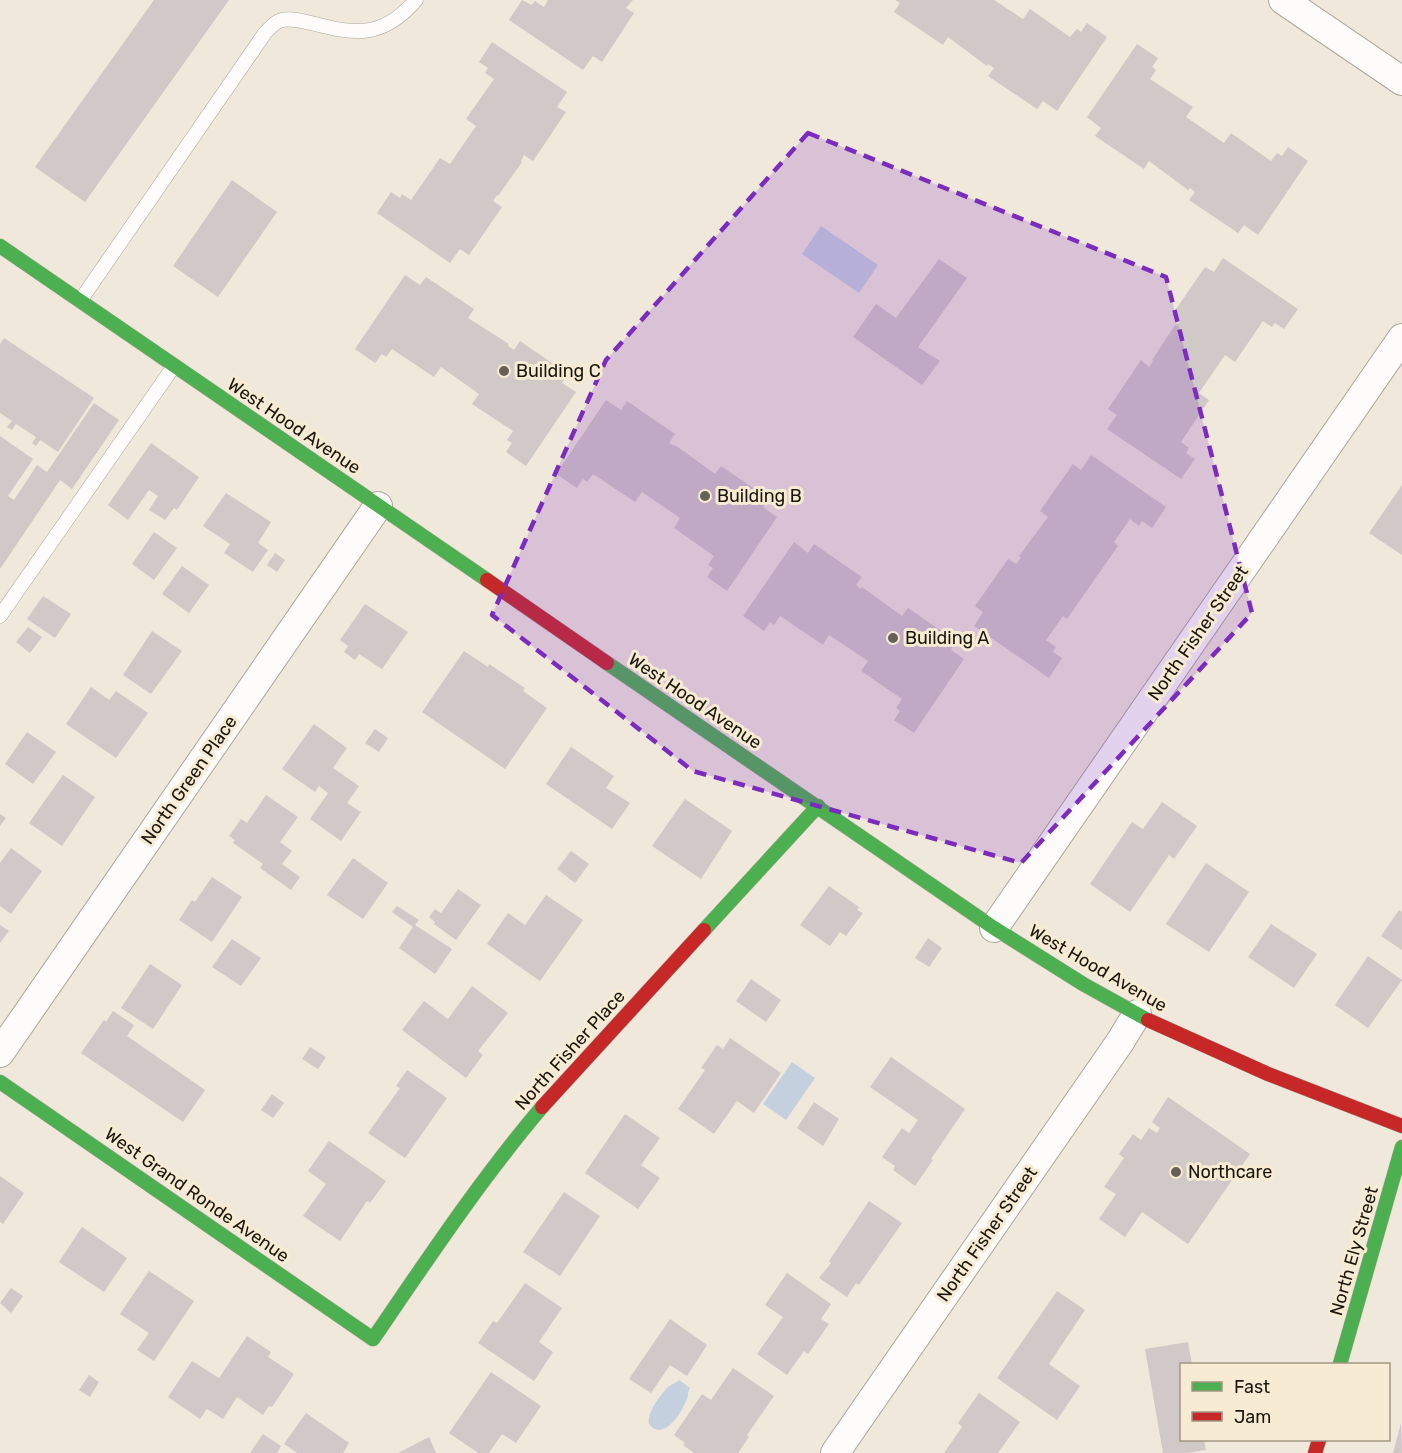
<svg xmlns="http://www.w3.org/2000/svg" width="1402" height="1453" viewBox="0 0 1402 1453" font-family="Rubik,sans-serif">
<style>
.water{fill:#c5d0de}
.building{fill:#d1c9c7}
.lines{fill:none;stroke-linecap:round;stroke-linejoin:round}
.lane-casing{stroke:#aca79c;stroke-width:15}
.street-casing{stroke:#aca79c;stroke-width:30}
.fast-casing{stroke:#aca79c;stroke-width:15}
.jam-casing{stroke:#aca79c;stroke-width:15}
.lane{stroke:#fdfcfa;stroke-width:14}
.street{stroke:#fdfcfa;stroke-width:28}
.fast{stroke:#4caf50;stroke-width:14}
.jam{stroke:#c62828;stroke-width:14}
.marked{fill:#7b2cbf;fill-opacity:0.2;stroke:#7b2cbf;stroke-width:4.5;stroke-dasharray:12 8;stroke-linejoin:round}
.poi-dot{fill:#666056;stroke:#f8ebd3;stroke-width:2}
.labels{text-anchor:middle;stroke-width:6;stroke-linejoin:round;paint-order:stroke}
.poi-label{font-size:18px;fill:#1b170e;stroke:#f8ebd3;text-anchor:start}
.street-label{font-size:18px;fill:#1b170e;stroke:#f8ebd3}
</style>
<rect width="100%" height="100%" fill="#f0e8db"/>
<g class="water">
<polygon points="821,226 878,265 859,293 802,254"/>
<polygon points="792,1062 815,1078 786,1120 763,1104"/>
<path d="M679 1380 690 1388C687 1392 689 1397 686 1401 681 1414 663 1442 649 1424 647 1412 659 1397 667 1388 671 1384 675 1384 679 1380Z"/>
</g>
<g class="building">
<polygon points="154,0 229,0 85,202 35,167"/>
<polygon points="522,0 532,5 535,1 544,7 548,0 633,0 626,8 634,13 602,62 593,56 583,70 509,20"/>
<polygon points="895,0 994,0 1023,19 1030,9 1070,37 1077,29 1081,32 1087,23 1107,37 1057,111 1043,101 1037,109 988,76 994,68 988,64 987,66 948,37 943,45 894,12 900,3"/>
<polygon points="492,42 567,92 557,107 566,112 533,161 524,155 521,161 522,162 498,196 497,195 493,201 502,207 469,255 460,249 450,263 377,213 391,192 400,198 402,194 411,200 440,158 450,164 476,126 466,119 494,79 485,73 488,68 479,62"/>
<polygon points="1137,44 1158,58 1152,67 1156,70 1150,79 1193,107 1186,117 1224,143 1231,133 1271,161 1277,153 1282,156 1288,147 1308,161 1258,235 1244,225 1238,233 1189,200 1195,192 1190,188 1188,190 1149,161 1144,169 1095,136 1101,128 1087,117"/>
<polygon points="232,180 277,212 218,297 173,266"/>
<polygon points="1223,258 1298,309 1284,329 1275,323 1272,327 1263,321 1235,362 1225,355 1199,393 1209,400 1181,442 1189,448 1186,453 1195,459 1181,479 1107,429 1117,415 1108,409 1141,360 1149,367 1153,361 1152,360 1175,325 1177,326 1180,321 1172,315 1205,267 1214,272"/>
<polygon points="939,259 967,278 918,347 940,361 922,385 853,337 876,304 896,318"/>
<polygon points="405,275 420,285 426,277 474,309 468,318 509,344 508,346 514,350 520,341 568,374 562,383 576,392 526,466 506,452 512,443 507,440 513,431 472,404 479,394 441,367 434,377 392,349 386,357 382,354 375,363 355,349"/>
<polygon points="4,338 94,398 58,452 40,440 36,446 32,443 36,437 16,424 12,430 7,427 12,421 0,413 0,344"/>
<polygon points="606,400 621,410 627,401 675,434 669,443 674,446 675,445 715,474 721,466 769,499 763,507 777,517 727,591 707,577 713,568 708,565 714,556 674,528 680,518 642,492 635,502 593,474 587,482 583,479 577,488 556,474"/>
<polygon points="94,403 119,420 72,489 60,480 0,569 0,436 33,459 8,496 14,500 37,465 47,472"/>
<polygon points="151,443 199,477 177,510 174,508 165,520 149,510 158,496 149,490 128,520 108,505"/>
<polygon points="1091,455 1166,507 1152,528 1142,521 1139,526 1130,519 1114,542 1118,546 1067,619 1063,616 1046,640 1056,647 1053,652 1062,658 1049,678 974,626 983,612 975,606 1008,559 1016,564 1021,558 1019,556 1048,517 1040,511 1073,464 1081,470"/>
<polygon points="1402,485 1402,555 1369,533"/>
<polygon points="226,493 271,522 258,543 268,550 253,572 224,553 230,544 203,526"/>
<polygon points="154,532 177,548 154,580 132,564"/>
<polygon points="794,542 808,553 814,544 862,577 856,585 861,589 862,587 902,616 908,608 956,641 951,650 964,659 914,733 894,720 900,711 896,708 902,699 861,671 868,661 829,635 823,645 780,616 774,625 770,622 764,631 743,616"/>
<polygon points="275,553 285,560 277,572 267,565"/>
<polygon points="182,566 209,585 189,613 162,594"/>
<polygon points="43,596 71,614 55,638 27,619"/>
<polygon points="365,604 408,632 382,669 359,654 355,660 344,652 348,646 340,640"/>
<polygon points="28,627 42,637 30,653 16,642"/>
<polygon points="152,631 182,651 151,694 123,675"/>
<polygon points="464,651 488,667 489,664 525,688 523,691 547,708 505,769 422,712"/>
<polygon points="91,687 109,700 116,691 148,713 116,758 66,724"/>
<polygon points="314,724 347,748 333,768 359,786 347,803 361,812 341,841 310,819 328,793 319,786 315,792 282,769"/>
<polygon points="375,729 388,738 379,752 365,743"/>
<polygon points="27,732 56,752 33,784 5,764"/>
<polygon points="571,747 614,776 606,788 630,803 612,829 546,784"/>
<polygon points="63,775 95,797 62,846 29,823"/>
<polygon points="266,795 298,817 280,842 292,851 282,864 300,877 291,890 260,868 263,864 233,843 235,840 229,836 241,819 247,823"/>
<polygon points="685,799 732,831 701,879 652,846"/>
<polygon points="1162,802 1197,826 1174,859 1169,855 1130,912 1090,884 1132,822 1143,829"/>
<polygon points="0,814 6,818 0,826"/>
<polygon points="11,848 42,871 11,914 0,906 0,863"/>
<polygon points="571,851 589,864 575,883 557,869"/>
<polygon points="353,858 388,883 363,919 327,895"/>
<polygon points="1206,863 1249,892 1209,952 1166,924"/>
<polygon points="212,877 242,897 212,942 179,920 192,900 195,902"/>
<polygon points="829,886 859,907 857,910 863,913 846,936 840,932 830,946 800,925"/>
<polygon points="458,889 481,905 456,940 434,924 435,922 429,917 435,909 441,913"/>
<polygon points="546,895 583,920 540,981 487,944 508,913 525,925"/>
<polygon points="397,906 419,920 415,925 452,949 435,974 399,948 413,927 392,912"/>
<polygon points="1399,910 1402,912 1402,950 1381,936"/>
<polygon points="1271,924 1317,954 1294,988 1248,957"/>
<polygon points="0,925 9,931 0,943"/>
<polygon points="928,938 942,948 929,967 915,958"/>
<polygon points="232,939 261,958 241,986 212,967"/>
<polygon points="1368,956 1402,980 1368,1028 1335,1005"/>
<polygon points="150,964 182,985 153,1029 121,1008"/>
<polygon points="751,979 781,1000 766,1022 736,1001"/>
<polygon points="472,986 508,1013 478,1051 483,1055 466,1078 402,1030 424,1001 448,1019"/>
<polygon points="113,1011 134,1025 127,1036 205,1090 183,1122 81,1053 104,1020 106,1022"/>
<polygon points="730,1038 781,1073 754,1113 737,1101 714,1134 678,1109 705,1070 701,1068 717,1045 723,1049"/>
<polygon points="310,1047 326,1057 318,1069 302,1059"/>
<polygon points="891,1057 965,1109 931,1159 933,1160 915,1186 893,1170 895,1166 882,1157 902,1128 909,1133 918,1120 870,1087"/>
<polygon points="407,1070 447,1098 405,1158 368,1133 400,1088 396,1086"/>
<polygon points="272,1094 284,1103 273,1118 261,1110"/>
<polygon points="1168,1097 1250,1154 1188,1244 1142,1212 1125,1237 1099,1219 1116,1194 1104,1187 1124,1158 1119,1154 1133,1134 1141,1140 1149,1128 1157,1133 1160,1128 1152,1122"/>
<polygon points="814,1102 839,1119 823,1146 797,1128"/>
<polygon points="625,1114 660,1138 641,1165 660,1178 638,1209 585,1173"/>
<polygon points="329,1141 386,1181 370,1203 367,1201 340,1241 303,1216 326,1184 308,1171"/>
<polygon points="0,1176 24,1193 3,1224 0,1222"/>
<polygon points="564,1192 600,1216 560,1276 523,1252"/>
<polygon points="869,1201 902,1223 859,1285 856,1283 847,1297 819,1278 831,1263 829,1261"/>
<polygon points="82,1227 127,1258 104,1292 59,1262"/>
<polygon points="149,1271 194,1301 154,1361 137,1350 149,1333 120,1314"/>
<polygon points="787,1273 831,1304 821,1319 829,1324 808,1354 804,1351 787,1375 757,1354 783,1317 765,1305"/>
<polygon points="525,1283 562,1308 539,1342 553,1352 534,1381 478,1343 493,1321 497,1323"/>
<polygon points="11,1288 23,1296 11,1313 0,1303"/>
<polygon points="1057,1291 1085,1310 1049,1364 1080,1386 1057,1420 997,1378"/>
<polygon points="670,1319 707,1345 687,1376 670,1365 651,1393 629,1379"/>
<polygon points="247,1336 271,1352 268,1357 294,1374 272,1407 269,1406 263,1415 237,1397 223,1419 207,1409 200,1419 168,1397 192,1361 219,1378"/>
<polygon points="1188,1342 1192,1364 1182,1364 1182,1440 1204,1440 1206,1450 1187,1453 1163,1453 1145,1349"/>
<polygon points="733,1368 774,1396 747,1435 749,1437 738,1453 694,1453 683,1445 685,1443 674,1435 702,1394 711,1400"/>
<polygon points="491,1372 541,1406 516,1443 502,1434 489,1453 478,1453 449,1433"/>
<polygon points="89,1375 99,1382 90,1397 79,1390"/>
<polygon points="979,1393 1020,1422 998,1453 944,1453 962,1427 958,1423"/>
<polygon points="306,1413 349,1443 343,1453 297,1453 284,1444"/>
<polygon points="1401,1423 1402,1453 1393,1453"/>
<polygon points="263,1434 281,1446 277,1453 250,1453"/>
<polygon points="429,1437 436,1453 398,1453"/>
</g>
<g class="lines">
<defs>
<g id="lane">
<path d="M80 301 265 33C269 29 274 23 279 21 289 17 301 21 311 23 357 35 383 38 416 0"/>
<polyline points="0,616 174,366"/>
</g>
<g id="street">
<polyline points="1283,0 1402,81"/>
<polyline points="994,928 1402,338"/>
<polyline points="0,1053 378,506"/>
<polyline points="835,1453 1120,1042 1137,1014"/>
</g>
<g id="fast">
<polyline points="0,246 487,580"/>
<polyline points="607,663 994,928 1083,984 1148,1020"/>
<polyline points="704,930 818,806"/>
<path d="M0 1082 373 1339C427 1260 480 1180 542 1107"/>
<polyline points="1340,1364 1402,1147"/>
</g>
<g id="jam">
<polyline points="487,580 607,663"/>
<polyline points="1148,1020 1268,1074 1402,1126"/>
<polyline points="542,1107 704,930"/>
<polyline points="1315,1453 1319,1440"/>
</g>
</defs>
<use href="#lane" class="lane-casing"/>
<use href="#street" class="street-casing"/>
<use href="#fast" class="fast-casing"/>
<use href="#jam" class="jam-casing"/>
<use href="#lane" class="lane"/>
<use href="#street" class="street"/>
<use href="#fast" class="fast"/>
<use href="#jam" class="jam"/>
</g>
<path class="marked" d="M808 133 1166 277 1252 613 1021 863 693 771 492 615 606 360Z"/>
<g class="poi-dot">
<circle cx="504" cy="371" r="6"/>
<circle cx="705" cy="496" r="6"/>
<circle cx="893" cy="638" r="6"/>
<circle cx="1176" cy="1172" r="6"/>
</g>
<g class="labels">
<g class="poi-label">
<text x="516" y="377">Building C</text>
<text x="717" y="502">Building B</text>
<text x="905" y="644">Building A</text>
<text x="1188" y="1178">Northcare</text>
</g>
<g class="street-label">
<text transform="translate(294 426) rotate(34)" y="6">West Hood Avenue</text>
<text transform="translate(1198 633) rotate(-55)" y="6">North Fisher Street</text>
<text transform="translate(695 701) rotate(34)" y="6">West Hood Avenue</text>
<text transform="translate(189 780) rotate(-55)" y="6">North Green Place</text>
<text transform="translate(1098 968) rotate(30)" y="6">West Hood Avenue</text>
<text transform="translate(570 1050) rotate(-48)" y="6">North Fisher Place</text>
<text transform="translate(197 1195) rotate(35)" y="6">West Grand Ronde Avenue</text>
<text transform="translate(987 1234) rotate(-55)" y="6">North Fisher Street</text>
<text transform="translate(1354 1251) rotate(-74)" y="6">North Ely Street</text>
</g>
</g>
<rect x="1180" y="1363" width="210" height="78" fill="#f8ebd3" stroke="#a09684" stroke-width="1.5"/>
<rect x="1192" y="1382" width="30" height="9" fill="#4caf50" stroke="#a09684" stroke-width="1.5"/>
<text x="1234" y="1393" font-size="18" fill="#1b170e">Fast</text>
<rect x="1192" y="1412" width="30" height="9" fill="#c62828" stroke="#a09684" stroke-width="1.5"/>
<text x="1234" y="1423" font-size="18" fill="#1b170e">Jam</text>
</svg>
